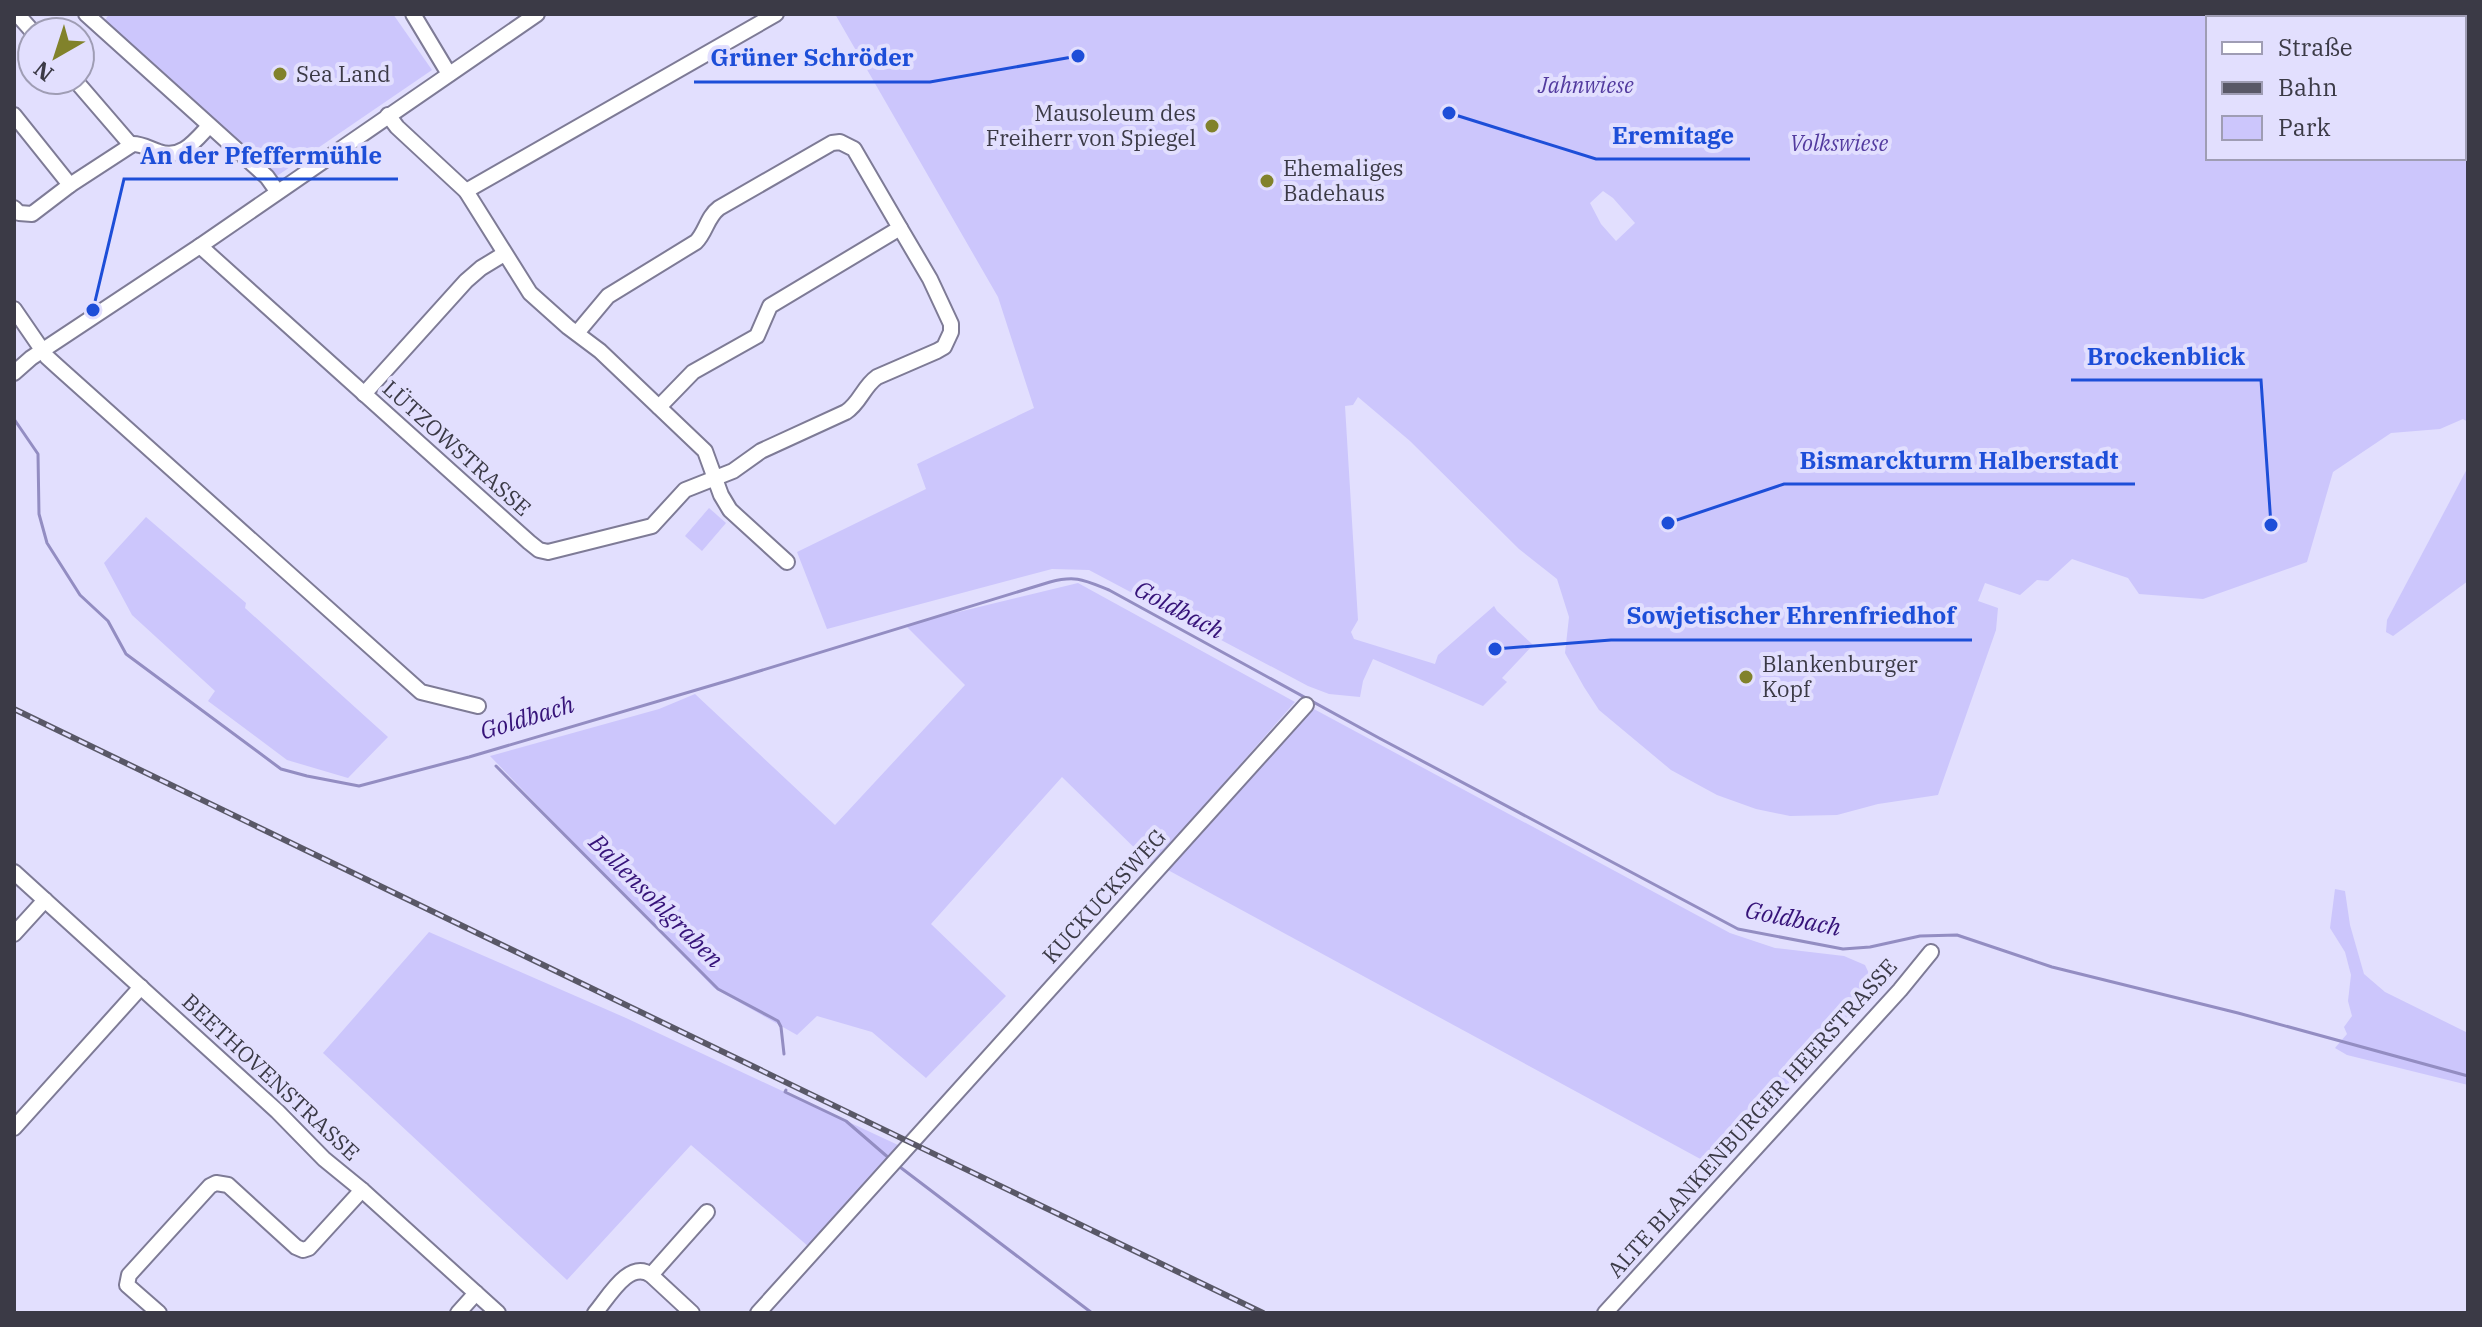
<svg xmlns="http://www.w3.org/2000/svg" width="2482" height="1327" viewBox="0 0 2482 1327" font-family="'IBM Plex Serif',serif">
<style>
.green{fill:#ccc6fc;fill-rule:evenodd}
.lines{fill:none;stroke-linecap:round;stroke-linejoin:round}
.stream{stroke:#938dc2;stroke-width:3}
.minor-casing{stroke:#7e7b96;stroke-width:18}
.minor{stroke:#fff;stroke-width:14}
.rail-casing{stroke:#595867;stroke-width:6}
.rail{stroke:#e2dffe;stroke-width:3;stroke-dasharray:9;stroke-linecap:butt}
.poi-dot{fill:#81822b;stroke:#e2dffe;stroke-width:3}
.labels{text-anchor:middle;stroke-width:8;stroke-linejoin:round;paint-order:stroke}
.poi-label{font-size:22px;fill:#3b3a46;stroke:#e2dffe;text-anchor:start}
.park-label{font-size:22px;font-style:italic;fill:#533b9f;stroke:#e2dffe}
.street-label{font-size:22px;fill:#3b3a46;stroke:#e2dffe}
.water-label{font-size:24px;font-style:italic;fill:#361379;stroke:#e2dffe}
.leader{fill:none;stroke:#1d4ed8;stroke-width:3}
.callout-dot{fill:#1d4ed8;stroke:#e2dffe;stroke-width:3}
.callout-label{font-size:24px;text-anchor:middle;font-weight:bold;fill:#1d4ed8;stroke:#e2dffe;stroke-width:8;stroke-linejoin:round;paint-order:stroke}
</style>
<rect width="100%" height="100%" fill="#e2dffe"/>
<g class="green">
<polygon points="109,14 393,14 432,70 274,178 104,22"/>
<path d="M835 14H2468V422L2463 419 2440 429 2391 433 2333 472 2307 562 2203 599 2139 594 2128 578 2072 559 2048 581 2037 580 2020 595 1985 583 1978 601 1998 608 1996 630 1938 795 1878 804 1837 815 1790 816 1756 809 1717 795 1671 770 1599 710 1584 687 1565 653 1569 617 1557 579 1519 549 1410 441 1358 397 1353 405 1345 406 1358 620 1351 632 1354 639 1435 664 1438 655 1494 606 1497 611 1533 645 1502 678 1507 682 1483 706 1373 659 1363 681 1360 697 1329 694 1308 686 1089 570 1052 569 827 629 797 552 926 489 917 464 1034 408 998 297ZM2208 18H2464V158H2208ZM1603 191 1613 198 1635 223 1616 241 1601 224 1590 203Z"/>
<polygon points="2468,467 2468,581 2393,636 2386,632 2387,620"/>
<polygon points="709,508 726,523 702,551 685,536"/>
<polygon points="146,517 246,603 245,608 388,737 348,778 287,760 208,701 215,691 132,615 104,563"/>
<polygon points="1078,583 1295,702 1152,865 1062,777 931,924 1006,996 926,1078 872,1032 817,1016 797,1035 714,988 490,756 659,709 695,694 835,825 965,685 905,625"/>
<polygon points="1312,708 1730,933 1775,948 1844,956 1865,965 1873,982 1858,1004 1717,1168 1166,869"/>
<polygon points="2335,889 2345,891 2350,925 2364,974 2385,992 2468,1033 2468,1085 2347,1055 2335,1048 2347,1034 2344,1027 2352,1016 2348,1001 2351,975 2345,952 2330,928"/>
<polygon points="429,932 626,1018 898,1145 809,1247 691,1145 567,1280 323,1053"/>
</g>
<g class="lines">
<g class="stream">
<path d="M14 419 38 454 39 514 47 543 80 595 108 621 126 654 281 769 307 776 359 786 469 757 730 680 1050 582C1076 575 1084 580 1109 590L1379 738 1738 929 1843 949 1870 947 1920 936 1957 935 2052 967 2238 1013 2468 1076"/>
<polyline points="496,766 718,989 778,1021 781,1027 784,1054"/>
<polyline points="786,1090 785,1092 846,1121 890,1159"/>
<polyline points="896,1164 1092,1313"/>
</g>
<defs>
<g id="minor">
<polyline points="17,14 33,32"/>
<polyline points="86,14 267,177 277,191"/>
<polyline points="413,14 449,74"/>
<polyline points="75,80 131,145"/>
<polyline points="14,115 70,185"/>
<polyline points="388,115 397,127 466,191 530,293 568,327 600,351 705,451 721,495 730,510 787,562"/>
<polyline points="466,191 776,14"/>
<path d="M14 208 19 213 32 214 70 185 133 144C142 144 150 149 159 152 181 160 195 141 209 126"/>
<path d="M200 246 529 542 539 550 548 552 652 526 685 490 733 471 761 451 846 412C860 403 863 387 877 377L937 351 944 347 951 332V324L930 279 900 228"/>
<polyline points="14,309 47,357 58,367 421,692 478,706"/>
<path d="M577 333 608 296 696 242C706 232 707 217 719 208L832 143 840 142 854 149 900 228 770 306 757 336 693 372 659 407"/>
<polyline points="14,373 31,358 200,246 537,14"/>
<polyline points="364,394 466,281 481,268 504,254"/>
<polyline points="14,872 277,1111 324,1159 362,1190 498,1313"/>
<polyline points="14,934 45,900"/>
<polyline points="14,1128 141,987"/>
<polyline points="651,1275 707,1212"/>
<polyline points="159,1313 127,1285 129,1275 210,1186 216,1183 228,1185 296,1247 303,1250 309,1248 362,1190"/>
<polyline points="458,1313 476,1293"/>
<path d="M595 1313C608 1298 629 1259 651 1275L692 1313"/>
<polyline points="758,1313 1306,705"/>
<polyline points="1605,1313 1900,990 1931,952"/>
</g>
</defs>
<use href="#minor" class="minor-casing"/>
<use href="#minor" class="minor"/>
<defs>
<polyline id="rail" points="14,709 1263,1313"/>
</defs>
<use href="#rail" class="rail-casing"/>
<use href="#rail" class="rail"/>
</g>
<g class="poi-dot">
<circle cx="280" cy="74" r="8"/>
<circle cx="1212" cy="126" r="8"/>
<circle cx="1267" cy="181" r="8"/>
<circle cx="1746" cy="677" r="8"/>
</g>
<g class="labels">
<g class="poi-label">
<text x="296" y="82">Sea Land</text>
<text x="1196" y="121" text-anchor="end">Mausoleum des<tspan x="1196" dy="25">Freiherr von Spiegel</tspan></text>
<text x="1283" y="176">Ehemaliges<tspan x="1283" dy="25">Badehaus</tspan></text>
<text x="1762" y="672">Blankenburger<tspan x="1762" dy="25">Kopf</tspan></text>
</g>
<g class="park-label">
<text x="1586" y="93">Jahnwiese</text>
<text x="1839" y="151">Volkswiese</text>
</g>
<g class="street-label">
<text transform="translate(457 448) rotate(42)" y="8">LÜTZOWSTRASSE</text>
<text transform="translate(1104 896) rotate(-48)" y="8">KUCKUCKSWEG</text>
<text transform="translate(271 1077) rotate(43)" y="8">BEETHOVENSTRASSE</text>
<text transform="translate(1752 1118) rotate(-48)" y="8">ALTE BLANKENBURGER HEERSTRASSE</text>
</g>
<g class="water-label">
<text transform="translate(1179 610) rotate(28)" y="8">Goldbach</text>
<text transform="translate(527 718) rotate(-17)" y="8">Goldbach</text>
<text transform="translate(656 901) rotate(45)" y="8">Ballensohlgraben</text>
<text transform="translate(1793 919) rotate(11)" y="8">Goldbach</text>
</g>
</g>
<path class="leader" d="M1078 56L930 82H694M1449 113L1596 159H1750M93 310L124 179H398M2271 525L2261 380H2071M1668 523L1784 484H2135M1495 649L1611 640H1972"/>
<g class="callout-dot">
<circle cx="1078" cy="56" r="8"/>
<circle cx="1449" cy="113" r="8"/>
<circle cx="93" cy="310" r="8"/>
<circle cx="2271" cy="525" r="8"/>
<circle cx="1668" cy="523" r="8"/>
<circle cx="1495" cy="649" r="8"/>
</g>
<g class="callout-label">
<text x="812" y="66">Grüner Schröder</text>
<text x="1673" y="144">Eremitage</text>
<text x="261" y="164">An der Pfeffermühle</text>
<text x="2166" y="365">Brockenblick</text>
<text x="1959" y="469">Bismarckturm Halberstadt</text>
<text x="1791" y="624">Sowjetischer Ehrenfriedhof</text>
</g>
<rect width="2482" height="1327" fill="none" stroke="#3b3a46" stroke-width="32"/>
<rect x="2206" y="16" width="260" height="144" fill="#e2dffe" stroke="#9f9db4" stroke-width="2"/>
<rect x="2222" y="42" width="40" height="12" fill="#ffffff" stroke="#9f9db4" stroke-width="2"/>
<text x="2278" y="56" font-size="24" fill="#3b3a46">Straße</text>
<rect x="2222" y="82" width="40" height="12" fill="#595867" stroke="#9f9db4" stroke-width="2"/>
<text x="2278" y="96" font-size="24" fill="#3b3a46">Bahn</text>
<rect x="2222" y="116" width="40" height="24" fill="#ccc6fc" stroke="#9f9db4" stroke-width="2"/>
<text x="2278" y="136" font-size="24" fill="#3b3a46">Park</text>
<g transform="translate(56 56) rotate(219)"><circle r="38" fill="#e2dffe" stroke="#9f9db4" stroke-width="2"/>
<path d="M0-6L14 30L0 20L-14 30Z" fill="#81822b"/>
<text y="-12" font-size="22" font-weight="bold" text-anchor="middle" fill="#3b3a46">N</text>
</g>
</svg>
